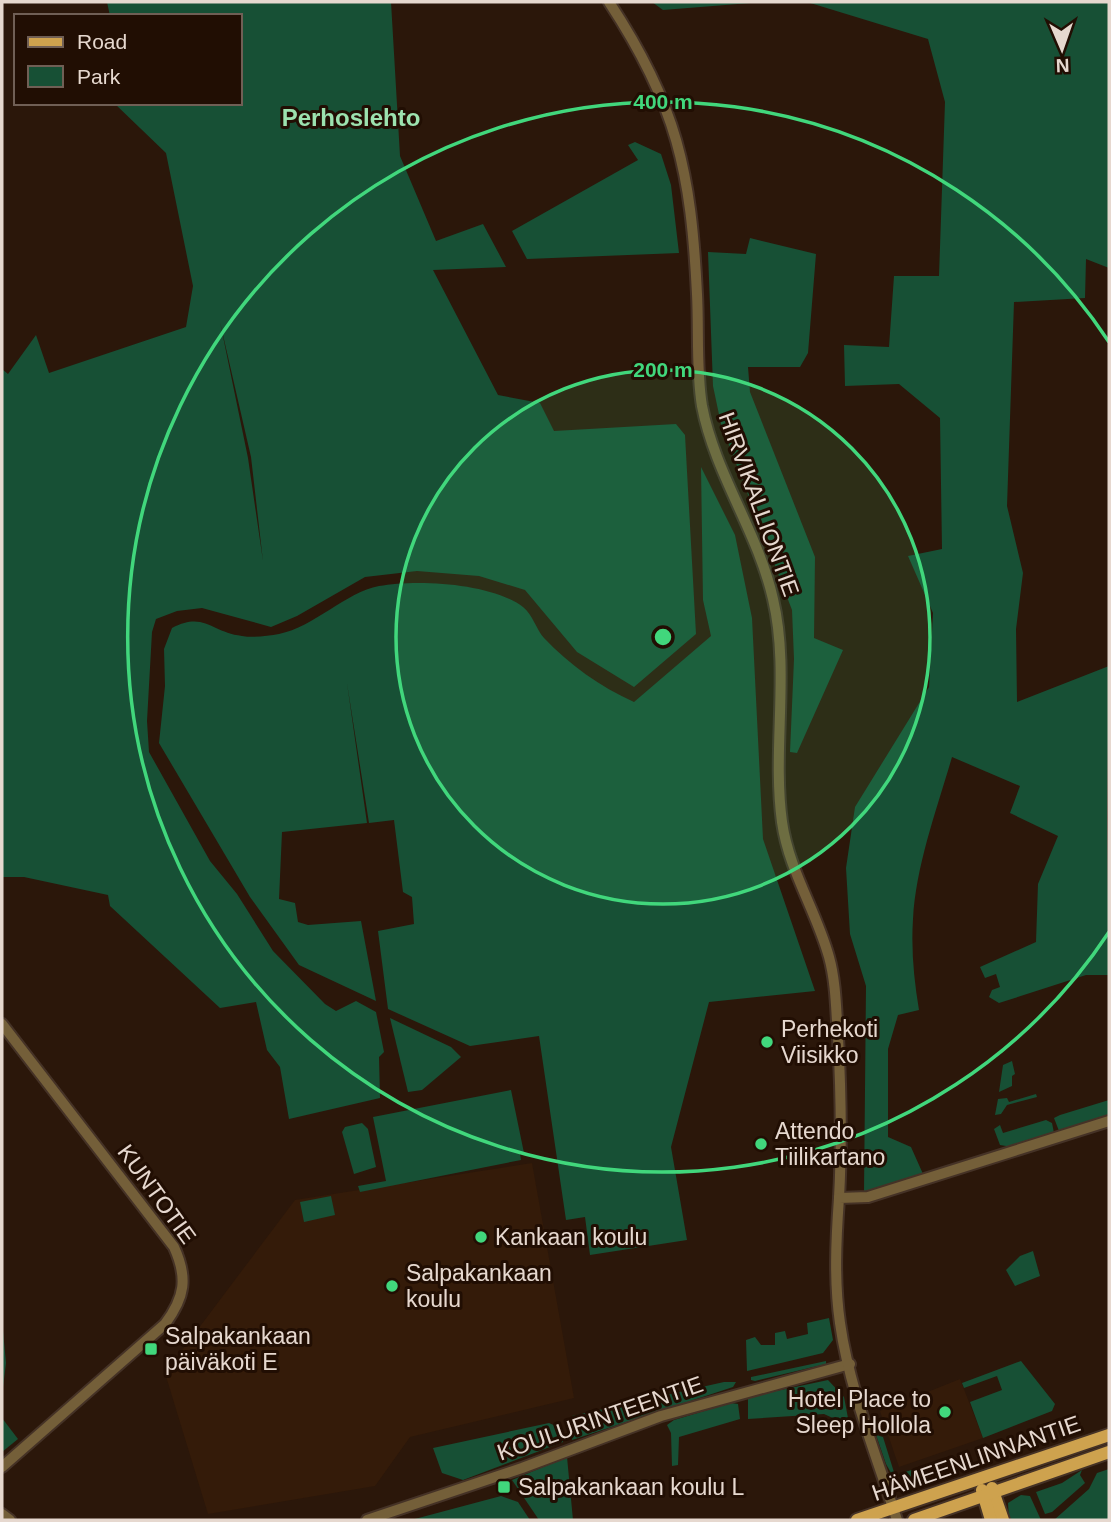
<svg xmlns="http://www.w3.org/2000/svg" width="1111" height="1522" viewBox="0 0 1111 1522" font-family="Helvetica,sans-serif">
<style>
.built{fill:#341b09}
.green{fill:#175035;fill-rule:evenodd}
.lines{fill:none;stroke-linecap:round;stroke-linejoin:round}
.minor-casing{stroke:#453226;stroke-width:14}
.major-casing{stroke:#453226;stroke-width:16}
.minor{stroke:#745f39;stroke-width:10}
.major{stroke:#cea24e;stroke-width:12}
.ring{fill:none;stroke:#41d77c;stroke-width:3.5}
.poi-dot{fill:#41d77c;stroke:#210e03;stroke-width:2.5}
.labels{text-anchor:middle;stroke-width:6;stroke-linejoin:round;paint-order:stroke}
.street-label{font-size:23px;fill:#e6d8cf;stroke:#210e03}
.poi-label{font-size:23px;fill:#e6d8cf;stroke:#210e03;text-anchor:start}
.neighbourhood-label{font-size:24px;font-weight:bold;fill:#9ce2af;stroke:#210e03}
.centre{fill:#41d77c;stroke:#210e03;stroke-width:3.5}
.ring-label{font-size:21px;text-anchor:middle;font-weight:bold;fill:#41d77c;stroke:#210e03;stroke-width:6;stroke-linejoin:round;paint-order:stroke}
</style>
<rect width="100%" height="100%" fill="#2b170a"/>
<g class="built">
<polygon points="532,1163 574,1398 410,1437 375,1486 208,1514 165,1373 295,1200"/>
<polygon points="960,1379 983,1438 899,1467 880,1411"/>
</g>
<g class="green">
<path d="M107 2H391L400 156 436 241 483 224 506 267 433 270 498 395 540 403 554 431 676 424 685 435 696 634 634 687 577 652 525 590 479 576 417 571 365 577 297 616 271 627 202 608 177 611 156 619 152 632 147 721 149 752 210 861 237 894 273 951 325 1004 336 1011 356 1001 376 1012 384 1052 379 1057 380 1098 289 1119 280 1067 267 1050 256 1002 220 1008 110 906 108 895 24 877H2V369L8 374 36 335 49 373 186 327 193 286 166 153 114 103H240V16H110ZM220 322 251 457 263 561 248 458Z"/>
<polygon points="652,2 763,2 663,10"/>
<path d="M807 2H1109V268L1086 259 1085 298 1014 302 1007 506 1023 573 1016 629 1017 702 1109 666 1107 818 1109 975H1086L999 1003 989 997 992 990 1000 987 996 974 985 978 980 967 1036 942 1038 884 1058 836 1010 813 1020 786 952 757C937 809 916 865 913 919 911 950 914 980 919 1010L898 1015 888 1049V1137L911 1147 923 1174 864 1193 866 986 850 934 846 868 855 807 929 687 933 613 908 556 942 549 940 418 899 384 845 386 844 345 889 347 894 276H939L945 102 928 39Z"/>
<polygon points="635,142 661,154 671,185 679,253 527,259 512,231 638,160 628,145"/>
<polygon points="750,238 816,254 808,353 800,367 748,367 750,392 815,557 814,638 843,650 797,753 790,752 794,659 792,610 721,424 713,386 708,252 746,254"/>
<path d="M701 467 735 535 752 618 763 839 815 991 709 1002 671 1147 687 1240 590 1255 585 1217 566 1220 539 1036 470 1046 388 1009 378 931 414 924 412 897 403 892 394 820 369 823 347 683 367 823 282 832 279 899 295 903 298 922 308 925 361 921 376 1001 299 965 250 897 159 743 165 686 164 649 172 628C205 611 212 633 242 636 253 638 268 636 279 634 314 627 346 592 379 586 417 579 492 583 523 607 533 615 536 629 544 638 571 666 599 686 634 702L711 636 703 600Z"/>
<polygon points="390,1018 451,1047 461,1057 422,1090 408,1092"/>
<polygon points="1012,1061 1015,1074 1012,1076 1012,1086 999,1092 1003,1065"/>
<polygon points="511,1090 524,1153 520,1154 521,1160 360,1192 358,1186 386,1181 373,1117"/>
<polygon points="1036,1094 1037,1097 1007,1105 1001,1114 995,1115 998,1099 1007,1098 1009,1102"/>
<polygon points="1109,1100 1109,1115 1059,1131 1054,1118 1060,1115"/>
<polygon points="1046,1120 1052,1123 1054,1133 1012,1147 1000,1145 994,1129 1000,1125 1003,1133"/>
<polygon points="362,1123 368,1129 376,1167 354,1174 342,1132 345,1127"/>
<polygon points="331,1196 335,1215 304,1222 300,1202"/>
<polygon points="1033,1251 1040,1276 1015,1286 1006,1270 1020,1256"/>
<polygon points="829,1318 833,1340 823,1353 747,1371 746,1340 755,1337 761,1345 775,1345 775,1333 785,1331 787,1339 808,1334 807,1323"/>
<polygon points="2,1320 6,1363 2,1395"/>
<polygon points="826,1361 826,1364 755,1381 751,1380 751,1377"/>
<polygon points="1021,1361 1055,1404 1052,1411 983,1438 970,1402 1002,1390 997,1376 964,1388 962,1383"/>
<polygon points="828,1380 844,1397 848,1418 837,1420 824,1414 748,1419 748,1397"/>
<polygon points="724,1382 736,1382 733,1387 572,1440 572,1416"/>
<polygon points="731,1403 738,1404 740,1419 679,1437 678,1465 672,1466 671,1433 667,1425 674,1420"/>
<polygon points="2,1418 18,1439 2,1452"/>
<polygon points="549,1423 558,1427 563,1442 463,1480 442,1473 433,1448"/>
<polygon points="876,1435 883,1437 898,1485 886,1464"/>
<polygon points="567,1457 573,1520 539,1520 512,1480"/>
<polygon points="932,1464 908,1481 899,1474 930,1464"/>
<polygon points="1109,1469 1109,1520 1054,1520 1089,1489 1097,1473"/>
<polygon points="1082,1470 1080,1475 1085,1483 1052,1512 1045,1514 1036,1492 1062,1483"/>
<polygon points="1021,1495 1030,1496 1041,1520 1009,1520 1008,1503"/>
<polygon points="501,1496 518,1502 530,1520 411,1520"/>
</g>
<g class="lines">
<defs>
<g id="minor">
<path d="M609 2C677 105 691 172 697 294 699 331 696 370 702 406 715 474 758 532 773 599 790 671 772 749 782 822 789 871 816 910 829 957 836 982 836 1010 838 1037 841 1091 842 1144 839 1198"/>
<path d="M2 1024 174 1247C188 1278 185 1297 165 1324L2 1467"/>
<polyline points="2,1514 10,1520"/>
<polyline points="367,1520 522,1468 661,1416 850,1364"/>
<path d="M897 1520C877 1457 849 1388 840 1323 834 1282 836 1240 839 1198L868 1197 1109 1121"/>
</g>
<g id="major">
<polyline points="992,1488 1003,1520"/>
<polyline points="982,1490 991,1520"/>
<polyline points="857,1520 1109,1435"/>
<polyline points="914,1520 1109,1452"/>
</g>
</defs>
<use href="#minor" class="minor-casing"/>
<use href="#major" class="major-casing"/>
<use href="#minor" class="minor"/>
<use href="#major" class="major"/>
</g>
<circle cx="663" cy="637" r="267" fill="#41d77c" fill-opacity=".12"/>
<g class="ring">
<circle cx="663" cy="637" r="267"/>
<path d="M1109 932A535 535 0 1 1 1109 342"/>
</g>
<g class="poi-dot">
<circle cx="767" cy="1042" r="7"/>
<circle cx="761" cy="1144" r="7"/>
<circle cx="481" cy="1237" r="7"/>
<circle cx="392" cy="1286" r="7"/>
<rect x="144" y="1342" width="14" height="14" rx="3.5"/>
<circle cx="945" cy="1412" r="7"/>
<rect x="497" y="1480" width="14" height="14" rx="3.5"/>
</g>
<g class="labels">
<g class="street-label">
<text transform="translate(759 504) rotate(70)" y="8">HIRVIKALLIONTIE</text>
<text transform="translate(157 1194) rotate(54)" y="8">KUNTOTIE</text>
<text transform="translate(600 1418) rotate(-19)" y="8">KOULURINTEENTIE</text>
<text transform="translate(976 1458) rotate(-19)" y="8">HÄMEENLINNANTIE</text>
</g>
<g class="poi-label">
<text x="781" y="1037">Perhekoti<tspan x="781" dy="26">Viisikko</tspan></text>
<text x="775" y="1139">Attendo<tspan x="775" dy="26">Tiilikartano</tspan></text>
<text x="495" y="1245">Kankaan koulu</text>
<text x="406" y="1281">Salpakankaan<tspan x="406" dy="26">koulu</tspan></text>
<text x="165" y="1344">Salpakankaan<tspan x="165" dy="26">päiväkoti E</tspan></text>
<text x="931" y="1407" text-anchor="end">Hotel Place to<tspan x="931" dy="26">Sleep Hollola</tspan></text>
<text x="518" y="1495">Salpakankaan koulu L</text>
</g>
<g class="neighbourhood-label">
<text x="351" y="126">Perhoslehto</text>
</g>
</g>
<circle cx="663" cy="637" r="10" class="centre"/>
<g class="ring-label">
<text x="663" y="109">400 m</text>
<text x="663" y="377">200 m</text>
</g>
<rect width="1111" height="1522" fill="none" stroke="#e6d8cf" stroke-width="7"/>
<rect x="14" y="14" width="228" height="91" fill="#210e03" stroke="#705f55" stroke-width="2"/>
<rect x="28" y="37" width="35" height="10" fill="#cea24e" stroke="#705f55" stroke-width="2"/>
<text x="77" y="49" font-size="21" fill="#e6d8cf">Road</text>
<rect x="28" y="66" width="35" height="21" fill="#175035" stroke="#705f55" stroke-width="2"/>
<text x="77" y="84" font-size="21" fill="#e6d8cf">Park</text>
<g transform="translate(1062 49) rotate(178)" stroke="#210e03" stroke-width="5" paint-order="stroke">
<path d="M0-5L12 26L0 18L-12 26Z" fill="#e6d8cf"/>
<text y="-10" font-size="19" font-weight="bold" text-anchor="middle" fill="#e6d8cf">N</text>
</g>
</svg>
